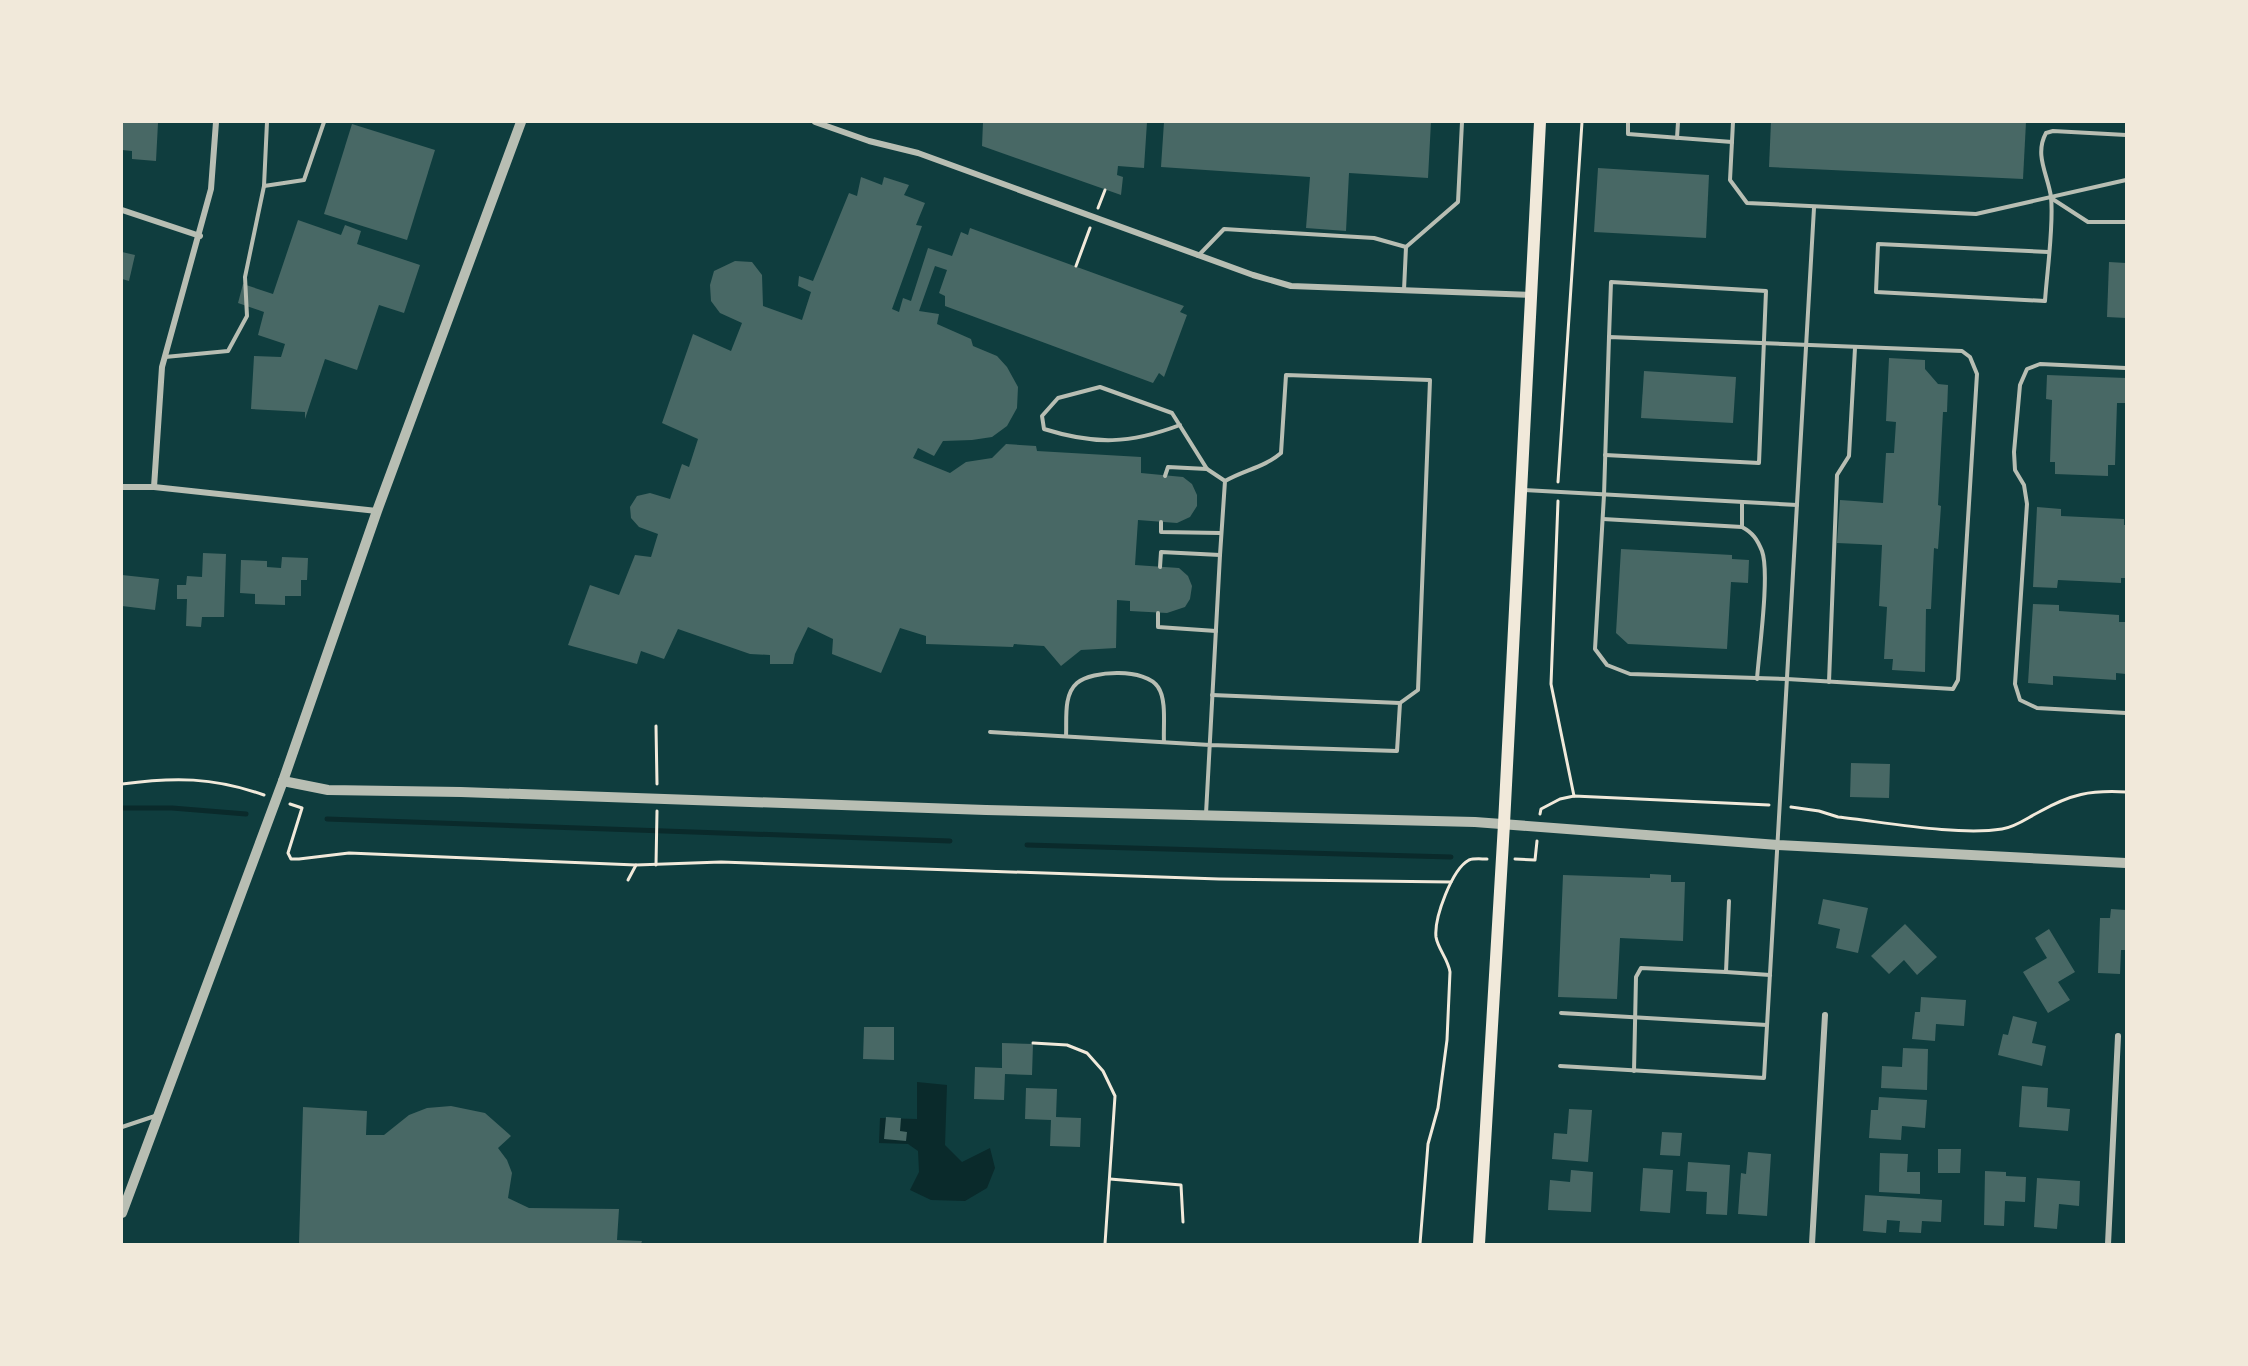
<svg xmlns="http://www.w3.org/2000/svg" width="2248" height="1366" viewBox="0 0 2248 1366" font-family="'PT Sans',sans-serif">
<style>
.water{fill:#0a2a2b}
.lines{fill:none;stroke-linecap:round;stroke-linejoin:round}
.stream{stroke:#0a2a2b;stroke-width:5}
.building{fill:#486865}
.path{stroke:#f1e9da;stroke-width:3}
.service{stroke:#b8beb3;stroke-width:4}
.minor{stroke:#b8beb3;stroke-width:6}
.tertiary{stroke:#b8beb3;stroke-width:10}
.secondary{stroke:#f1e9da;stroke-width:12}
</style>
<rect width="100%" height="100%" fill="#0f3d3e"/>
<polygon class="water" points="917,1082 947,1085 945,1145 962,1162 990,1148 995,1168 987,1188 965,1201 931,1200 910,1190 919,1172 918,1151 908,1144 879,1143 880,1118 917,1119"/>
<g class="lines">
<g class="stream">
<polyline points="122,808 172,808 246,814"/>
<polyline points="327,819 950,841"/>
<polyline points="1027,845 1451,857"/>
</g>
</g>
<g class="building">
<polygon points="122,122 158,123 156,161 132,159 132,151 122,150"/>
<polygon points="983,122 1147,122 1144,168 1118,166 1117,175 1123,177 1121,195 982,146"/>
<polygon points="1164,122 1431,122 1428,178 1349,173 1346,231 1306,228 1310,177 1161,167"/>
<polygon points="1771,122 2026,122 2023,179 1769,167"/>
<polygon points="352,124 435,150 407,240 324,214"/>
<polygon points="1598,168 1709,175 1706,238 1594,232"/>
<polygon points="861,177 882,185 884,177 909,185 904,195 925,203 916,225 922,226 892,309 899,312 903,298 911,301 928,248 952,256 961,232 968,235 970,228 1184,306 1180,312 1187,315 1164,377 1159,373 1153,383 945,306 945,296 939,293 947,270 935,266 919,311 939,314 937,324 971,339 973,346 997,356 1007,367 1018,387 1017,408 1007,426 992,437 972,440 943,441 934,456 918,448 913,458 950,473 966,462 992,458 1006,444 1036,446 1037,451 1141,457 1141,473 1183,477 1192,484 1197,495 1197,506 1190,517 1177,523 1138,520 1135,565 1179,568 1188,576 1192,586 1190,599 1185,607 1167,613 1130,611 1130,601 1117,600 1116,648 1081,650 1061,666 1044,646 1014,644 1013,647 926,644 926,636 900,628 881,673 832,654 833,639 808,627 795,654 793,664 770,664 770,655 750,654 678,629 664,659 641,651 637,664 568,645 590,585 619,595 635,555 651,557 658,534 639,527 631,518 630,507 637,496 650,493 670,499 682,464 689,467 698,439 662,423 693,334 731,351 742,323 720,313 711,301 710,285 714,271 735,261 752,262 762,275 763,306 802,320 811,292 798,286 799,276 813,281 849,193 857,196"/>
<polygon points="298,220 341,235 345,225 361,231 357,244 420,265 404,313 379,305 357,370 325,359 305,419 305,412 251,409 254,356 281,357 285,344 258,335 264,312 238,303 243,284 273,294"/>
<polygon points="122,252 135,255 129,281 122,279"/>
<polygon points="2109,262 2126,263 2126,318 2107,317"/>
<polygon points="1889,358 1925,360 1925,369 1938,384 1948,385 1947,412 1943,412 1938,505 1941,506 1938,549 1934,548 1931,609 1926,609 1925,672 1892,670 1893,659 1884,659 1887,607 1879,606 1882,545 1837,543 1840,500 1883,503 1886,453 1894,453 1896,422 1886,421"/>
<polygon points="1644,371 1736,377 1733,423 1641,418"/>
<polygon points="2047,375 2126,378 2125,403 2117,403 2115,465 2108,465 2108,476 2055,474 2055,462 2050,462 2052,400 2046,399"/>
<polygon points="2037,507 2061,509 2061,516 2124,519 2124,525 2126,525 2126,578 2121,578 2121,583 2058,580 2057,588 2033,587"/>
<polygon points="1621,549 1732,555 1732,559 1749,560 1748,583 1731,582 1727,649 1628,644 1616,633"/>
<polygon points="203,553 226,554 224,617 202,617 201,627 186,626 187,599 177,599 177,585 186,585 187,576 202,577"/>
<polygon points="282,557 308,558 307,580 301,580 301,596 285,596 285,605 255,604 255,594 240,593 241,560 267,561 267,567 281,568"/>
<polygon points="122,575 159,579 155,610 122,606"/>
<polygon points="2033,604 2059,605 2059,611 2119,615 2119,622 2126,622 2126,674 2116,673 2116,680 2053,676 2053,685 2028,683"/>
<polygon points="1851,763 1890,764 1889,798 1850,797"/>
<polygon points="1650,874 1671,875 1671,882 1685,882 1683,941 1620,938 1617,999 1558,997 1563,875 1650,878"/>
<polygon points="1823,899 1868,908 1858,953 1836,948 1840,929 1818,924"/>
<polygon points="2111,909 2126,910 2126,950 2121,950 2120,974 2098,973 2100,918 2110,918"/>
<polygon points="1905,924 1937,957 1917,975 1904,960 1889,974 1871,956"/>
<polygon points="2049,929 2075,972 2058,982 2070,1000 2048,1013 2023,972 2047,958 2035,938"/>
<polygon points="1921,997 1966,1000 1964,1026 1936,1024 1935,1041 1912,1039 1915,1012 1920,1012"/>
<polygon points="2013,1016 2037,1022 2032,1043 2046,1046 2042,1066 1998,1055 2003,1034 2008,1035"/>
<polygon points="864,1027 894,1027 894,1060 863,1059"/>
<polygon points="1002,1043 1033,1044 1032,1075 1005,1074 1004,1100 974,1099 975,1067 1002,1068"/>
<polygon points="1903,1048 1928,1049 1927,1090 1881,1088 1882,1066 1902,1067"/>
<polygon points="2022,1086 2048,1088 2047,1107 2070,1109 2068,1131 2019,1127"/>
<polygon points="1026,1088 1057,1089 1056,1117 1081,1118 1080,1147 1050,1146 1051,1120 1025,1119"/>
<polygon points="1879,1097 1927,1100 1925,1128 1902,1126 1901,1140 1869,1138 1871,1110 1878,1110"/>
<polygon points="451,1106 485,1113 511,1136 498,1148 507,1160 512,1173 508,1198 529,1208 619,1209 617,1240 642,1241 641,1244 299,1244 303,1107 367,1111 366,1135 384,1135 409,1115 427,1108"/>
<polygon points="1569,1109 1592,1110 1588,1162 1552,1159 1554,1133 1567,1134"/>
<polygon points="886,1117 901,1118 900,1131 907,1132 906,1141 884,1139"/>
<polygon points="1662,1132 1682,1133 1680,1156 1660,1155"/>
<polygon points="1938,1149 1961,1149 1960,1173 1938,1173"/>
<polygon points="1748,1152 1771,1154 1767,1216 1738,1214 1741,1173 1746,1174"/>
<polygon points="1880,1153 1908,1154 1907,1172 1920,1172 1920,1194 1879,1192"/>
<polygon points="1688,1162 1730,1165 1727,1215 1706,1214 1707,1192 1686,1191"/>
<polygon points="1643,1168 1673,1170 1670,1213 1640,1211"/>
<polygon points="1571,1170 1593,1172 1591,1212 1548,1210 1550,1180 1570,1182"/>
<polygon points="1985,1171 2006,1172 2006,1176 2026,1177 2025,1202 2005,1201 2004,1226 1984,1225"/>
<polygon points="2037,1178 2080,1181 2079,1206 2059,1204 2057,1229 2034,1227"/>
<polygon points="1865,1195 1942,1200 1941,1222 1922,1221 1921,1233 1899,1232 1900,1221 1887,1220 1886,1233 1863,1231"/>
</g>
<g class="lines">
<g class="path">
<polyline points="1098,208 1105,190"/>
<polyline points="1076,266 1090,228"/>
<polyline points="1558,482 1582,122"/>
<polyline points="1558,501 1551,684 1574,796"/>
<polyline points="656,726 657,784"/>
<path d="M122 784C174 777 213 777 264 795"/>
<polyline points="290,804 302,808 288,853 291,859 299,859 349,853 636,865 721,862 1219,879 1451,882"/>
<path d="M1791 807 1819 811 1838 817C1884 822 1958 836 2002 829 2016 827 2027 818 2039 812 2071 794 2090 790 2126 792"/>
<polyline points="1540,814 1541,809 1560,799 1574,796 1769,805"/>
<polyline points="1515,859 1535,860 1537,841"/>
<polyline points="656,865 657,811"/>
<polyline points="628,880 636,865"/>
<polyline points="1033,1043 1067,1045 1087,1053 1103,1071 1115,1096 1105,1244"/>
<polyline points="1110,1179 1181,1185 1183,1222"/>
<path d="M1420 1244 1428 1144 1438 1108 1447 1040 1450 972C1448 959 1438 949 1436 937 1434 918 1452 869 1469 860 1474 858 1481 859 1487 859"/>
</g>
<g class="service">
<polyline points="1628,122 1628,134 1732,142"/>
<polyline points="1733,122 1730,180 1747,203 1976,214 2126,180"/>
<polyline points="1677,138 1678,122"/>
<polyline points="264,186 304,180 324,122"/>
<polyline points="2051,198 2088,222 2126,222"/>
<path d="M2048 252 1878 244 1876 292 2045 301C2047 271 2054 225 2051 197 2048 175 2034 155 2046 133L2053 131 2126 135"/>
<polyline points="1198,256 1224,229 1374,238 1406,247"/>
<polyline points="1404,290 1406,247 1458,202 1462,122"/>
<polygon points="1609,337 1962,351 1970,357 1977,374 1958,680 1953,689 1787,679 1630,674 1607,665 1595,649 1604,495"/>
<polyline points="165,357 228,351 247,316 245,277 264,186 267,122"/>
<polyline points="2126,368 2040,364 2027,369 2020,385 2014,452 2015,470 2024,485 2027,504 2015,684 2020,700 2037,708 2126,713"/>
<path d="M1180 425C1130 444 1095 445 1044 429L1042 416 1058 398 1100 387 1172 413 1207 469"/>
<polyline points="1605,455 1759,463 1766,291 1611,282 1609,337"/>
<polyline points="1165,476 1168,467 1207,469 1225,481"/>
<polyline points="1522,490 1797,505"/>
<path d="M1742 502V527C1753 533 1757 539 1762 551 1770 573 1759 651 1757 679"/>
<polyline points="1603,519 1742,527"/>
<polyline points="1161,522 1161,532 1220,533"/>
<polyline points="1160,567 1161,552 1220,555"/>
<polyline points="1158,613 1158,627 1216,631"/>
<polyline points="1829,682 1837,475 1849,456 1855,348"/>
<polyline points="1212,695 1400,703"/>
<path d="M990 732 1210 745 1397 751 1400 703 1418 690 1430 380 1286 375 1281 453C1265 467 1244 470 1225 481L1220 555 1206 814"/>
<path d="M1066 736C1067 720 1063 695 1077 683 1092 670 1146 668 1158 687 1167 700 1163 727 1164 742"/>
<polyline points="1726,972 1770,975"/>
<polyline points="1561,1013 1767,1025"/>
<polyline points="1560,1066 1764,1078 1814,208"/>
<polyline points="1634,1071 1636,977 1641,968 1726,972 1729,901"/>
<polyline points="122,1127 155,1116"/>
</g>
<g class="minor">
<polyline points="815,122 869,141 918,153 1253,275 1291,286 1530,295"/>
<polyline points="122,210 200,236"/>
<polyline points="122,487 154,487 377,511"/>
<polyline points="154,487 162,367 211,189 216,122"/>
<polyline points="1812,1244 1825,1015"/>
<polyline points="2108,1244 2118,1036"/>
</g>
<g class="tertiary">
<polyline points="283,781 328,790 461,792 986,810 1475,822 1778,845 2126,863"/>
<polyline points="122,1213 283,781 377,511 521,122"/>
</g>
<polyline class="secondary" points="1479,1244 1504,824 1540,122"/>
</g>
<rect width="2248" height="1366" fill="none" stroke="#f1e9da" stroke-width="246"/>
</svg>
